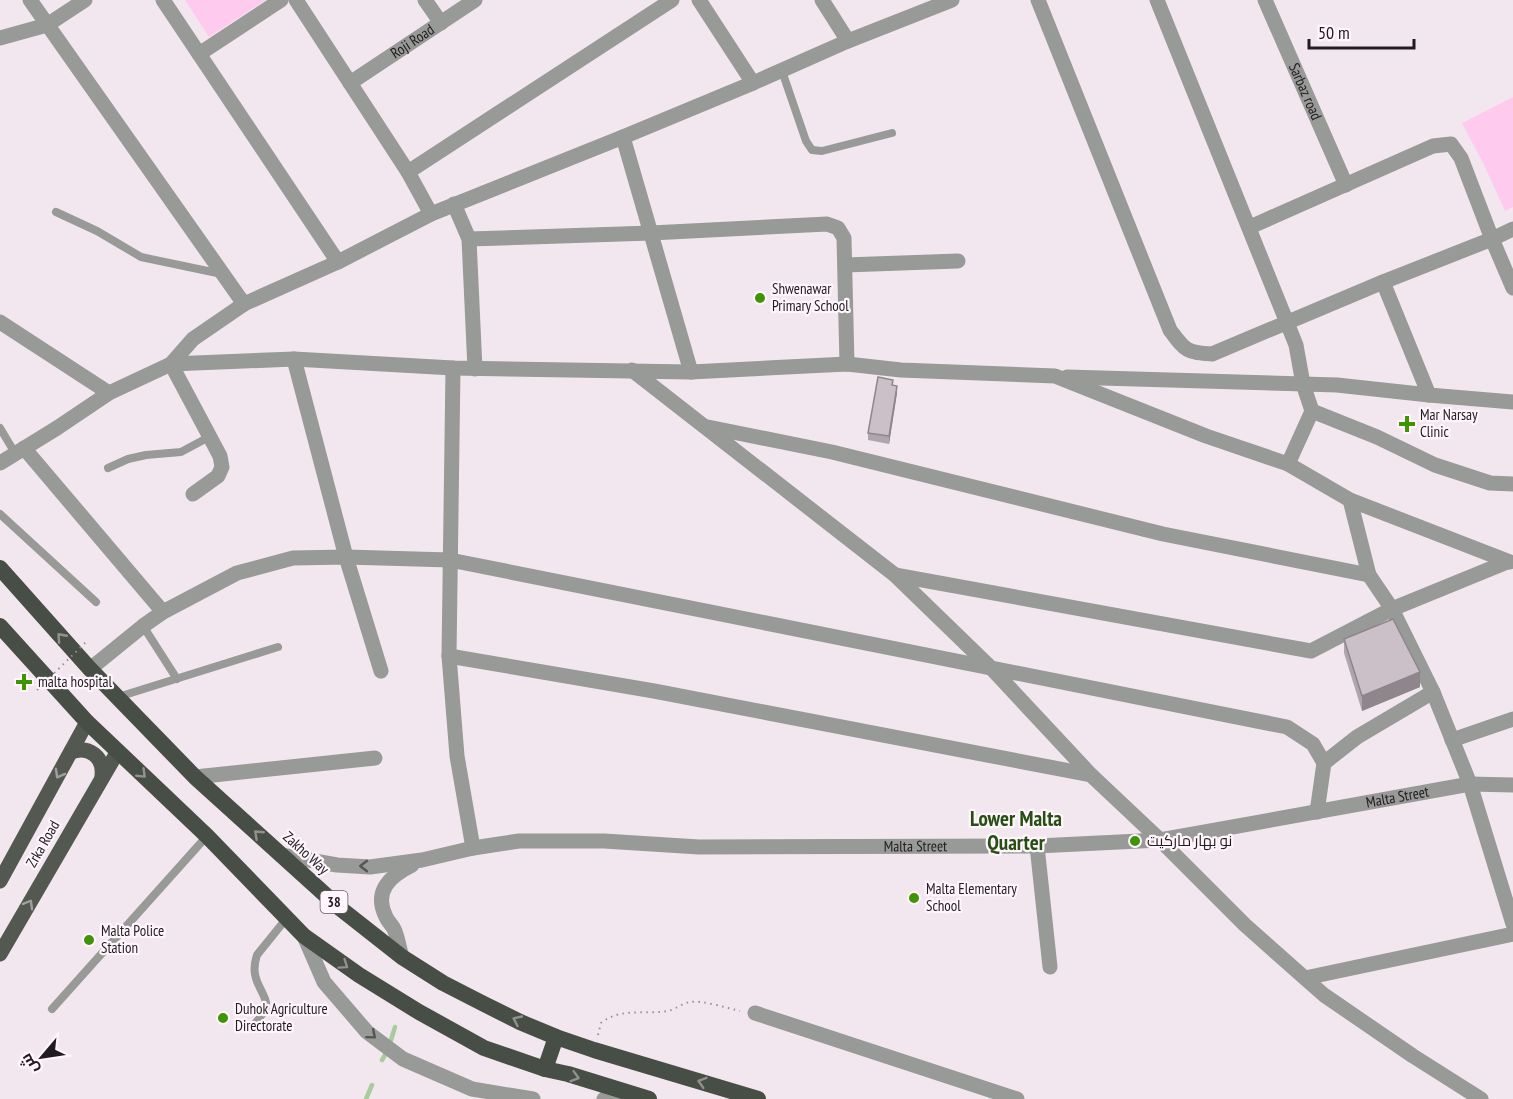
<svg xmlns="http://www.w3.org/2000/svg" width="1513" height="1099" viewBox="0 0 1513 1099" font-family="'PT Sans Narrow',Cairo,sans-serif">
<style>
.green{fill:#fecbef}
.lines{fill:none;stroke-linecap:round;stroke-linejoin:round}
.stream{stroke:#a8cc9c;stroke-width:4.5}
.path{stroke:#988f95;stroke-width:2;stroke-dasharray:1.5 4.5;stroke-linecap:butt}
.service{stroke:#979a96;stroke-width:8}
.minor{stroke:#979a96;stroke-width:15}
.primary{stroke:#535951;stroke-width:15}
.trunk{stroke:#474e45;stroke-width:16}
.path-bridge{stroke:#988f95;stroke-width:2;stroke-dasharray:1.5 4.5;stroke-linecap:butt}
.wall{fill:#afa5ac}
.shaded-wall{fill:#8f868c}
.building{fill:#ccc0c8;stroke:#8f868c;stroke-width:1.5}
.oneway{stroke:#91918e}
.oneway2{stroke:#a09f9e}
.oneway3{stroke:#565555}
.poi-dot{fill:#3f9403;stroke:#fff5fc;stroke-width:2}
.labels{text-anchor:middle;stroke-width:4.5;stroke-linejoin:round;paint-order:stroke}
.shield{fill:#fff5fc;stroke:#645d61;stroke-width:1.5}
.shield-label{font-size:14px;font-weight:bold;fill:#211c1f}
.street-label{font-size:15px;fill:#211c1f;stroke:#fff5fc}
.poi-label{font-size:15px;fill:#211c1f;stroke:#fff5fc;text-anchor:start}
.district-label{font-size:21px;font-weight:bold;fill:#264f13;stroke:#fff5fc}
</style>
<rect width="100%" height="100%" fill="#f3e7ef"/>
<g class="green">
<polygon points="185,0 266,0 209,37"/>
<polygon points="1513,97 1513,207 1505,211 1484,165 1462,123"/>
</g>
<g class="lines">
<g class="stream">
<polyline points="391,1040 395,1027"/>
<polyline points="382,1060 385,1055"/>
<polyline points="366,1099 372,1085"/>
</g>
<path class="path" d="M598 1035 601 1023C621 1007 645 1015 668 1011 676 1009 683 1003 690 1002 702 1000 727 1008 740 1011"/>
<g class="service">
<polyline points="782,71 806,141 812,150 822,151 892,133"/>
<polyline points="56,212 97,231 141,257 222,274"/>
<polyline points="0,428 15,453"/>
<polyline points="108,468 128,459 146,455 181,452 209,437"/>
<polyline points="0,514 96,602"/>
<polyline points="143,626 177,679"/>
<polyline points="118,697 278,647"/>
<polyline points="52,1009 207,836"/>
<path d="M253 1026C257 1021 265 1013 266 1006 267 1001 264 997 262 992 255 979 252 970 257 955L286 919"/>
</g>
<g class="minor">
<polyline points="30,0 244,304"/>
<polyline points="163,0 338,262"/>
<polyline points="296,0 408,172 431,214"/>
<polyline points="425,0 441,23"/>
<polyline points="699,0 753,83"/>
<polyline points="822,0 848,41"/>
<path d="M1038 0 1170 330C1185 350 1186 353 1212 354L1383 282 1492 239 1513 229"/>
<polyline points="1157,0 1296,345 1303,384 1312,411 1288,464"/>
<path id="s1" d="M1265 0 1346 185"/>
<polyline points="0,38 47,25 85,0"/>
<polyline points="199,54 281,0"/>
<path id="s2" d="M350 83 475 0"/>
<polyline points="623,137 691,372"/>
<polyline points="408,172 672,0"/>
<polyline points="454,204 469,239 475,369"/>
<polyline points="1250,227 1433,146 1451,144 1461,158 1492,239 1513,288"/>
<polyline points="469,239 651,233 827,224 838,228 844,238 847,364"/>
<polyline points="845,265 958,261"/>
<polyline points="1383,282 1429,395"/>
<polyline points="0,322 109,393"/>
<polyline points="294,359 346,557 381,671"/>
<polyline points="453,368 449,656 457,756 473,848"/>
<polyline points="632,370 895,575 992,669 1091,775 1160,840 1245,925 1324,995 1413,1056 1481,1099"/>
<polyline points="1067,377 1337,385 1429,395 1513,402"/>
<polyline points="1312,411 1377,437 1435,465 1490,483 1513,484"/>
<polyline points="708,427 832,452 1163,534 1369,575"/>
<polyline points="24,448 163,612"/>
<polyline points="0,463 57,428 109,393 171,364 294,359 453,368 691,372 847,364 901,370 1055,376 1206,436 1288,464 1350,500 1369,575 1392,609 1433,692 1470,784 1513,924"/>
<polyline points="193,494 218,476 222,467 220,456 171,364 193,339 244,304 338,262 431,214 623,137 753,83 848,41 952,0"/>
<polyline points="1350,500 1510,562"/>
<polyline points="895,575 1311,651 1392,609 1507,562"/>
<polyline points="449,656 654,691 1091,775"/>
<polyline points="90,669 143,626 163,612 237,573 293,558 346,557 450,560 1287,727 1313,744 1324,763"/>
<polyline points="1452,740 1513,719"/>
<polyline points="195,777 375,758"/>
<polyline points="1317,812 1324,763 1357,737 1433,692"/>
<polyline points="1037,846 1050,967"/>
<path id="s3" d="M281 855 337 865 370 867 422 860 473 848 519 841H604L699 847 1037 846 1160 840 1470 784 1513 785"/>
<polyline points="304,936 324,982 367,1032 403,1059 472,1089 533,1099"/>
<path d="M402 957C399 948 398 937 394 929 392 925 388 922 386 917 373 891 390 876 412 865"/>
<polyline points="1305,978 1513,934"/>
<polyline points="755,1013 1017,1099"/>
<polyline points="604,1099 635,1095"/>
</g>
<g class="primary">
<path d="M71 752C89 745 104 757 102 776"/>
<polyline points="0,881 87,722"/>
<polyline points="0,954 118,751"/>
</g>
<g class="trunk">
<polyline points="0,568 90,669 195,777 341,909 402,957 443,983 482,1003 520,1022 556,1037 594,1050 758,1099"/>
<polyline points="0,626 87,722 207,836 304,936 359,975 419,1012 484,1048 545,1069 568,1074 649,1099"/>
<polyline points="545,1069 556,1037"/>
</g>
<polyline class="path-bridge" points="37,690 87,641"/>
</g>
<g class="wall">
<polygon points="893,385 897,393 889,444 868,440 868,433"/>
<polygon points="1344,639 1420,687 1362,711 1344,653"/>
</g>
<g class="shaded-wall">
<polygon points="897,386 897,393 889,444 889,436"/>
<polygon points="1420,672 1420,687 1362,711 1362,696"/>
</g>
<g class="building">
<polygon points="878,377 893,380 892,385 897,386 889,436 868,433"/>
<polygon points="1393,619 1420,672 1362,696 1344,639"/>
</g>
<defs><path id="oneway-chevron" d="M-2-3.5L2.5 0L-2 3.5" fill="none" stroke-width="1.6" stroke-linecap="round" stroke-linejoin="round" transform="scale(1.5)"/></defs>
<g class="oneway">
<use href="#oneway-chevron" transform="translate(61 637) rotate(-132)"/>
<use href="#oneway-chevron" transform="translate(142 774) rotate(44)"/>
<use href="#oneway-chevron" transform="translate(258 834) rotate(-137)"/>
<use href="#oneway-chevron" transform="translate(344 965) rotate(35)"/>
<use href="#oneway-chevron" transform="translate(517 1020) rotate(-155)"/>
<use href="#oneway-chevron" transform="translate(575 1077) rotate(16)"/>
<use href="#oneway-chevron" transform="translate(702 1082) rotate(-163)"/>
</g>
<g class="oneway2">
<use href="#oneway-chevron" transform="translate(59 774) rotate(119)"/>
<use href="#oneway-chevron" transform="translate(29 904) rotate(-60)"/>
</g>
<g class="oneway3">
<use href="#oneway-chevron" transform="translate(364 866) rotate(180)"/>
<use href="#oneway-chevron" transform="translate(372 1035) rotate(40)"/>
</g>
<g class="poi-dot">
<circle cx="760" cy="298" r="6"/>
<path d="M1404 415h6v6h6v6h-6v6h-6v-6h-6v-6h6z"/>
<path d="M21 673h6v6h6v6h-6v6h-6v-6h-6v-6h6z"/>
<circle cx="1135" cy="841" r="6"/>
<circle cx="914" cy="898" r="6"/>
<circle cx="89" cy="940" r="6"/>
<circle cx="223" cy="1018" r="6"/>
</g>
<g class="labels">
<rect class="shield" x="320.5" y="891" width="27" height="22" rx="4.5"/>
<g class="shield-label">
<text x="334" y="907">38</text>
</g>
<g class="street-label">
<text dy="5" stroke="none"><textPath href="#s2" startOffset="75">Roji Road</textPath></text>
<text dy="5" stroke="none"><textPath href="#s1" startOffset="100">Sarbaz road</textPath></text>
<text dy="5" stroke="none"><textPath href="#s3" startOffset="1124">Malta Street</textPath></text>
<text transform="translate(43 844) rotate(-60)" y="5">Zrka Road</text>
<text dy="5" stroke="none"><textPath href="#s3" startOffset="638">Malta Street</textPath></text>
<text transform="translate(306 853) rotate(42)" y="5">Zakho Way</text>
</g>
<g class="poi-label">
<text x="772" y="294">Shwenawar<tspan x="772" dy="17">Primary School</tspan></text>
<text x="1420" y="420">Mar Narsay<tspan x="1420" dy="17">Clinic</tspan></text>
<text x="38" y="687">malta hospital</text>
<text x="1147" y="846">نو بهار ماركيت</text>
<text x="926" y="894">Malta Elementary<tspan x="926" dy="17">School</tspan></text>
<text x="101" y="936">Malta Police<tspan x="101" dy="17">Station</tspan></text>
<text x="235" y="1014">Duhok Agriculture<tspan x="235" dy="17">Directorate</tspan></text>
</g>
<g class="district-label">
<text x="1016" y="826">Lower Malta<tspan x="1016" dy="24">Quarter</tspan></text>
</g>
</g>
<g transform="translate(42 1057) rotate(241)" stroke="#fff5fc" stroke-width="4.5" paint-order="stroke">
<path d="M0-4.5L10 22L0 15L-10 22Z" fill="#211c1f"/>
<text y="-9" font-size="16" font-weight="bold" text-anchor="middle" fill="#211c1f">ش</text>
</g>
<path d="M1309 39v9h105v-9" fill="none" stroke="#211c1f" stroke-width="3"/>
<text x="1318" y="39" font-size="18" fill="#211c1f" stroke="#fff5fc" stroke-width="4.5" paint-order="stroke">50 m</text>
</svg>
